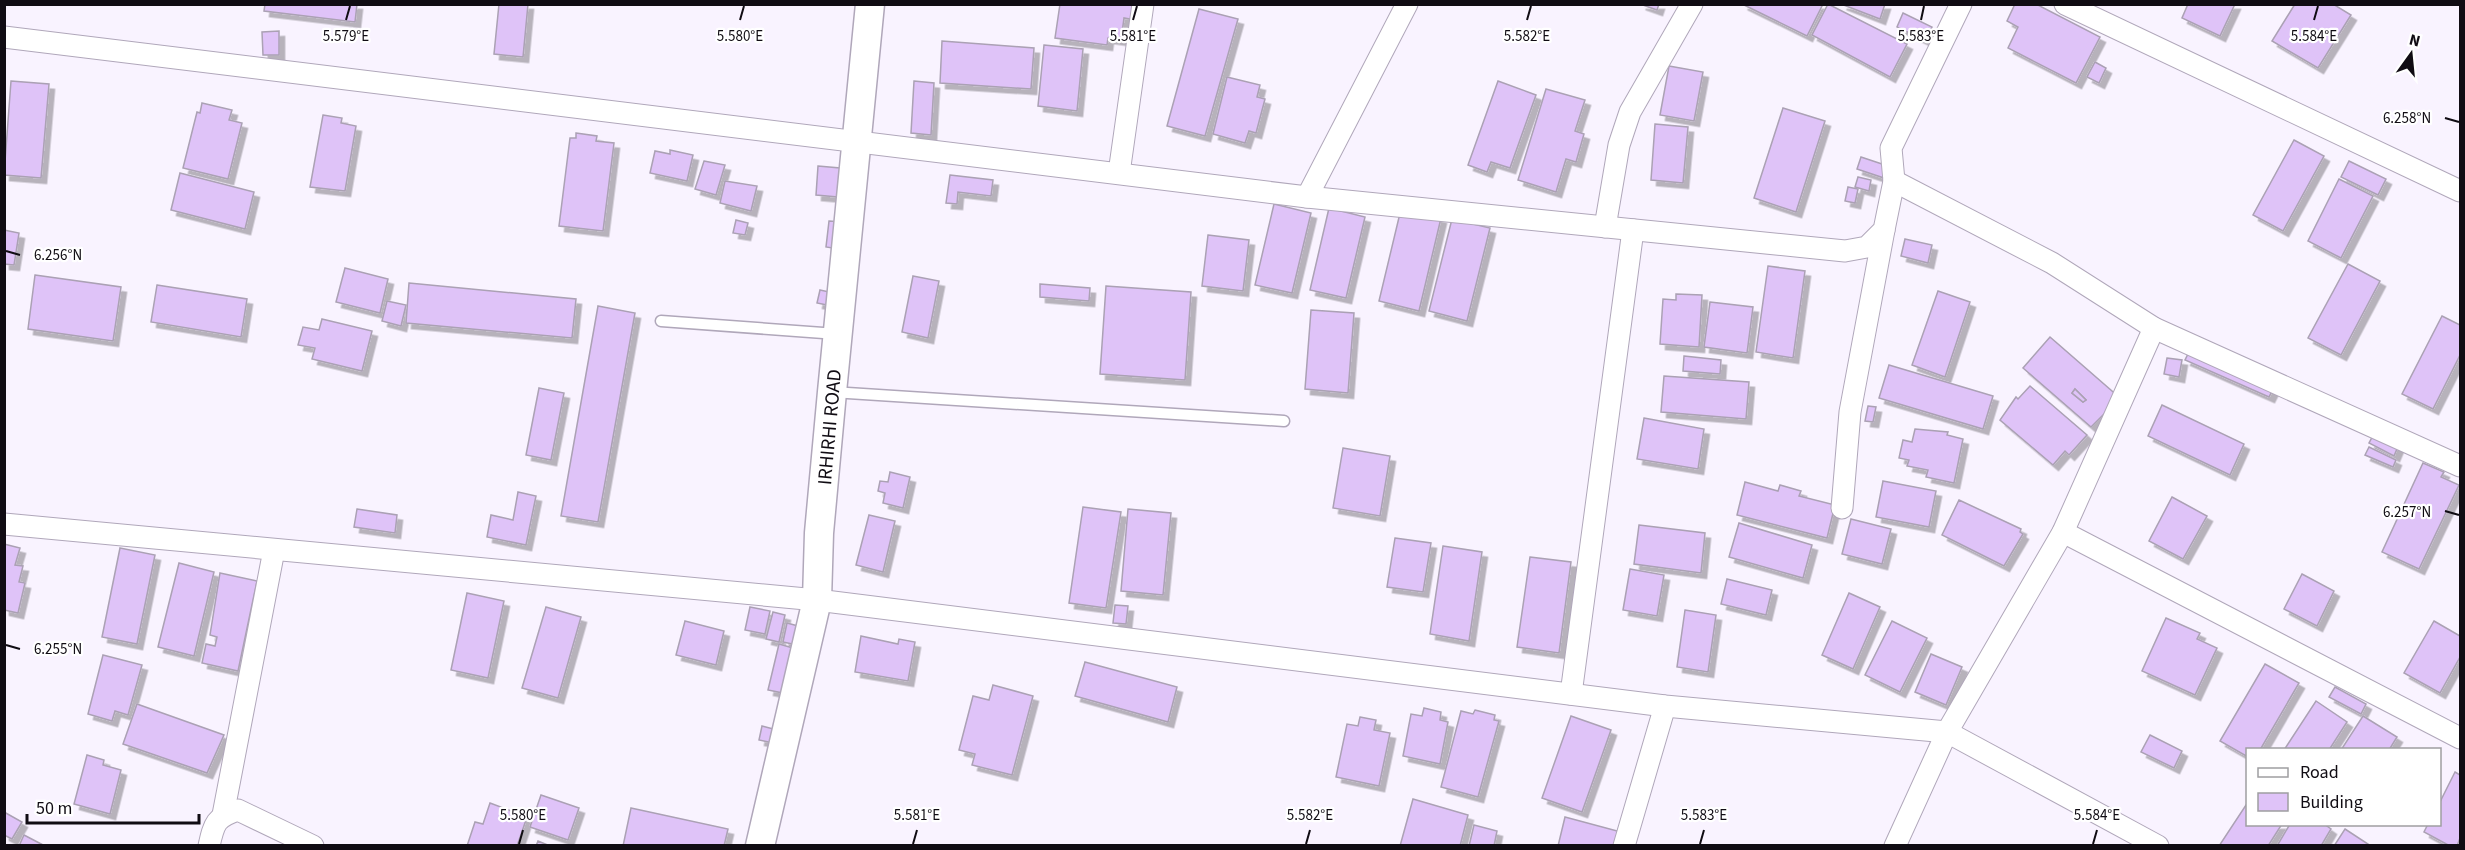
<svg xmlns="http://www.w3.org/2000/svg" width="2465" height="850" viewBox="0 0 2465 850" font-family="'Source Sans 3',sans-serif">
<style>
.building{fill:#dfc3f8;stroke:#aba1b4;stroke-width:1.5;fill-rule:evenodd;filter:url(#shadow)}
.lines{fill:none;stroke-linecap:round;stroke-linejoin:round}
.lane-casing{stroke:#b0a7ba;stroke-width:13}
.street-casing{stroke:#b0a7ba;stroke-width:23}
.secondary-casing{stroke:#b0a7ba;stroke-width:31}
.lane{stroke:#fff;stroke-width:10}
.street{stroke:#fff;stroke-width:21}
.secondary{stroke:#fff;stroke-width:28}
.ticks{fill:none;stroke:#100c13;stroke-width:2}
.labels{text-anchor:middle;stroke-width:4.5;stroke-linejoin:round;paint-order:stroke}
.street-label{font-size:20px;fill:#100c13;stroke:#fff}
.ticks-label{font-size:15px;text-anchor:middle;fill:#100c13;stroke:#fff;stroke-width:4.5;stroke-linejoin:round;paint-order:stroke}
</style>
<defs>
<filter id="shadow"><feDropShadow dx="5.5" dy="5.5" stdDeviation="0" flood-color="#0004"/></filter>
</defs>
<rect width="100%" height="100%" fill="#f9f3ff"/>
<g class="building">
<polygon points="265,4 357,4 355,22 264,11"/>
<polygon points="499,4 528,4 523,57 494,54"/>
<polygon points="1060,4 1137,4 1135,20 1124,18 1121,40 1108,38 1107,45 1055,38"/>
<polygon points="1640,4 1659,4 1657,10"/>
<polygon points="1742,4 1823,4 1807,36"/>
<polygon points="1828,4 1907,44 1890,77 1812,35"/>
<polygon points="1841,4 1885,4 1880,19"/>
<polygon points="2015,4 2036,4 2100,37 2076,83 2008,48 2018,27 2007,21"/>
<polygon points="2188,4 2235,4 2220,36 2182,18"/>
<polygon points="2295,4 2333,4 2351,15 2318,68 2272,41"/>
<polygon points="1199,9 1238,19 1205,136 1167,126"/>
<polygon points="1903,13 1932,27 1926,41 1897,27"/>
<polygon points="279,31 279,55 263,55 262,32"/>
<polygon points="942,41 1034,48 1031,89 940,83"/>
<polygon points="1044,45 1083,49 1077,111 1038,106"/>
<polygon points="2095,62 2106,68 2099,83 2087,77"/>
<polygon points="1669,66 1703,72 1694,121 1660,115"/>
<polygon points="1227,77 1260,85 1257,97 1265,99 1256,133 1249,131 1245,143 1213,134"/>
<polygon points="11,81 49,84 41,178 4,175"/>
<polygon points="914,81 934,83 931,135 911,133"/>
<polygon points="1498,81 1536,95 1510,168 1491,162 1487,172 1468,165"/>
<polygon points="1546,89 1585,100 1575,131 1584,134 1576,162 1566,159 1556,192 1518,180"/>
<polygon points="202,103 232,110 229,120 242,123 228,179 183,168 197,112 200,113"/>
<polygon points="1783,108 1825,121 1796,212 1754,198"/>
<polygon points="323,115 342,118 341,123 356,126 345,191 310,187"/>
<polygon points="1655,124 1688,127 1683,183 1651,180"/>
<polygon points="576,133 597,136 596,141 614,143 603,231 559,226 570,138 576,138"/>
<polygon points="2294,140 2324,156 2283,231 2253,215"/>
<polygon points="670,150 693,155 687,181 650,173 655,151 670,154"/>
<polygon points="1861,157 1888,166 1884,178 1857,169"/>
<polygon points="704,161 725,165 716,195 695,189"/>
<polygon points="2349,161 2386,179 2378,195 2341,177"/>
<polygon points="818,166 840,168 838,197 816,195"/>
<polygon points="180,173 254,192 245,229 171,210"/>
<polygon points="950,175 993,180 991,196 958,192 957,204 946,203"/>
<polygon points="1858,177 1871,180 1869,191 1855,187"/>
<polygon points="2339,179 2373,196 2341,258 2308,241"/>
<polygon points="725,181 757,186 751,211 720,203"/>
<polygon points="1848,187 1858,189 1855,203 1845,201"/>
<polygon points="1274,204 1311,213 1292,293 1255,285"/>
<polygon points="1329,208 1365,217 1346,298 1310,290"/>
<polygon points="1401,209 1441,218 1419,311 1379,301"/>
<polygon points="1452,219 1490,228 1467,321 1429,311"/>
<polygon points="736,220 748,223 745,235 733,233"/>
<polygon points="829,221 842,222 838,249 826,247"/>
<polygon points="4,230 19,233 14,265 4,264"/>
<polygon points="1208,235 1249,240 1243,291 1202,286"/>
<polygon points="1905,239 1932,245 1928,263 1901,256"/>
<polygon points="2348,264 2380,281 2341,355 2308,338"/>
<polygon points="1768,266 1805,271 1793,358 1756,352"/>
<polygon points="345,268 388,279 380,313 336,302"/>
<polygon points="35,275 121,287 113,341 28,329"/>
<polygon points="913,276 939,281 928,338 902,332"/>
<polygon points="409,283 576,299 572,338 406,323"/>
<polygon points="1040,284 1090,288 1089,301 1040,297"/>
<polygon points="157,285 247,299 241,337 151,322"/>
<polygon points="1106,286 1191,292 1185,380 1100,374"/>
<polygon points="820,290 834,293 832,306 817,303"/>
<polygon points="1938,291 1970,302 1945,377 1912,365"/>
<polygon points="1676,294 1702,295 1699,347 1660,344 1663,299 1676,300"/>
<polygon points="387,301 406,305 401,326 382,321"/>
<polygon points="1710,302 1753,307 1747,353 1704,347"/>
<polygon points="598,306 635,313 598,522 561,516"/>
<polygon points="1311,310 1354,313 1348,393 1305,389"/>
<polygon points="2442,316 2460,325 2460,355 2433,409 2402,394"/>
<polygon points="322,319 372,331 362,371 312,359 315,348 298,345 303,327 319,330"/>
<path d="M2050 337 2120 398 2091 427 2023 368ZM2075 389 2086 400 2083 402 2072 393Z"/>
<polygon points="2190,350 2274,387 2269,397 2185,360"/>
<polygon points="1684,356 1721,360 1720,374 1683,371"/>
<polygon points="2167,358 2182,360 2179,377 2164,374"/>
<polygon points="1889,365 1993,396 1983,429 1879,398"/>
<polygon points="1664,376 1749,382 1746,419 1661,412"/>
<polygon points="2030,386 2087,435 2069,455 2065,451 2053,465 2000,420 2016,397 2018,399"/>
<polygon points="539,388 564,393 551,460 526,455"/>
<polygon points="2075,389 2086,400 2083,402 2072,393"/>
<polygon points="2162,405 2244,444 2230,475 2148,436"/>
<polygon points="1868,406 1876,407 1873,422 1865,421"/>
<polygon points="1644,418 1704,429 1698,469 1637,459"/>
<polygon points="1915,429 1948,432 1947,435 1963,439 1954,483 1926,477 1928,470 1907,466 1909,460 1899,458 1903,440 1912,442"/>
<polygon points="2375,432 2399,444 2394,456 2369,443"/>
<polygon points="2369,447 2396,460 2393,467 2365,455"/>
<polygon points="1343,448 1390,456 1380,516 1333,508"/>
<polygon points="2423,463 2444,472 2441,477 2459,485 2419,569 2382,552"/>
<polygon points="890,472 910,477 903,508 883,503 885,493 878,491 880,481 888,482"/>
<polygon points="1883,481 1936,491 1929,527 1876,517"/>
<polygon points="1745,482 1778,491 1780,485 1801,491 1799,496 1835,505 1827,538 1737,515"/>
<polygon points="518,492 536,496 526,545 487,537 491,515 513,520"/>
<polygon points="2172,497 2207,516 2183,559 2149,541"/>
<polygon points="1959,500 2021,529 2020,532 2023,534 2004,566 1942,535"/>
<polygon points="1083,507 1121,512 1106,608 1069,603"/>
<polygon points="357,509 397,515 395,533 354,527"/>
<polygon points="1128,509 1171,513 1163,595 1121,591"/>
<polygon points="869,515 895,521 883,572 856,565"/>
<polygon points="1851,519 1891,529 1882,564 1842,554"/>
<polygon points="1739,523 1812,545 1803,578 1729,557"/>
<polygon points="1639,525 1705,533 1701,573 1634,564"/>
<polygon points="1395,538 1431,543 1423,592 1387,587"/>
<polygon points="4,544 20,548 15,565 23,566 19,582 25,583 18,613 4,610"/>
<polygon points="1443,546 1482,552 1469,641 1430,634"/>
<polygon points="120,548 155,555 137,644 102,637"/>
<polygon points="1530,557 1571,562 1559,653 1517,647"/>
<polygon points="179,563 214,572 194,656 158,647"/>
<polygon points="1630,569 1664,575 1657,616 1623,610"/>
<polygon points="220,573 257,581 238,671 202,663 206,644 215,646 217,637 210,635"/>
<polygon points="2302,574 2334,591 2317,626 2284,609"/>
<polygon points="1727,579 1772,590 1766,615 1721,604"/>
<polygon points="467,593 504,601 488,678 451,670"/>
<polygon points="1849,593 1880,607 1853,669 1822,655"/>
<polygon points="1115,605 1128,606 1126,624 1113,623"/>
<polygon points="546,607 581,617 558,698 522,688"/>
<polygon points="750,607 770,611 765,634 745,630"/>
<polygon points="1685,610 1716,615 1708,672 1677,667"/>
<polygon points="773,612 785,615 779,642 766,639"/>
<polygon points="2166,618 2200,633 2197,639 2217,648 2195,695 2142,671"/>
<polygon points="685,621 724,631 716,665 676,655"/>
<polygon points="1892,621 1927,638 1900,692 1865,675"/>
<polygon points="2434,621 2460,636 2460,657 2440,693 2404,673"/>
<polygon points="787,623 802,627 797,645 783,642"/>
<polygon points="861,636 898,644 899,639 915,642 908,681 855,672"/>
<polygon points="779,644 793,648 783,693 768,690"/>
<polygon points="1931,654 1962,667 1946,705 1915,692"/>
<polygon points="103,655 142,665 128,715 115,711 112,721 88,714"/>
<polygon points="1085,662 1177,687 1168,722 1075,696"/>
<polygon points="2265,664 2299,683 2260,750 2248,750 2248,757 2220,741"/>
<polygon points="993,685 1033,696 1012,775 972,765 975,754 959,750 973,696 989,700"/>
<polygon points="2335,687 2366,704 2361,714 2329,697"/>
<polygon points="2316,701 2347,722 2329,750 2284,750"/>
<polygon points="137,704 224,735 207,773 123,744"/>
<polygon points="1424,708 1441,712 1440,720 1448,722 1440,764 1403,756 1411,714 1422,716"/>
<polygon points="1475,710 1495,715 1494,720 1499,721 1478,797 1441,787 1461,711 1473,714"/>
<polygon points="1571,716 1611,730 1582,812 1542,798"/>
<polygon points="2363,716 2397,737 2389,750 2341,750"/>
<polygon points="1360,717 1376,720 1374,730 1390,733 1379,786 1336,777 1347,724 1358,726"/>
<polygon points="762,726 781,731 778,744 759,740"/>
<polygon points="2150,735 2182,751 2174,768 2141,752"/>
<polygon points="87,755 104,760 103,765 121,770 110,814 74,804"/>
<polygon points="2455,772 2460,775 2460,838 2457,846 2450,846 2424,832 2428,824 2440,824 2440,802"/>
<polygon points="541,795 579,808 568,840 530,827"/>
<polygon points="1413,799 1468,815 1460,846 1400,846"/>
<polygon points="2248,802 2248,824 2282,824 2268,846 2219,846"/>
<polygon points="490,803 527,817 517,846 467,846 475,822 483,824"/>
<polygon points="631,808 728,829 724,846 623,846"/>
<polygon points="4,812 22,822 12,839 4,835"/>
<polygon points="1565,817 1621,832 1617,846 1558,846"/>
<polygon points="2290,824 2324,824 2331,829 2321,846 2277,846"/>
<polygon points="1474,825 1497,831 1494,846 1469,846"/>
<polygon points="2345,829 2371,846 2334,846"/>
<polygon points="24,835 45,846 19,846"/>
<polygon points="538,841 550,846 536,846"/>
</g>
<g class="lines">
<defs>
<g id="lane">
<polyline points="661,321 837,334"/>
<polyline points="832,392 1284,421"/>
</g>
<g id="street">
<polyline points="2065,4 2460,191"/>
<polyline points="4,37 1307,197 1845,251 1867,247 1884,230 1894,181 1891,148 1961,4"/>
<polyline points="1119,173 1143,4"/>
<polyline points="1894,181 2052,263 2154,328 2460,466"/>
<polyline points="1307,197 1407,4"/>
<polyline points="1605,227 1619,145 1630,112 1692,4"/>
<polyline points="1842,508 1850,412 1884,230"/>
<polyline points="4,524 817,600 1665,706 1947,732 2158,846"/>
<polyline points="2063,532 2460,738"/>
<polyline points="1571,694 1633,230"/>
<polyline points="223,815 274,550"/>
<path d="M209 846C214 823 216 817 238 810L313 846"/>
<polyline points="1624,846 1665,706"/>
<polyline points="1895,846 1947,732 2063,532 2154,328"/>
</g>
<polyline id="secondary" points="760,846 817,600 819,533 832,392 870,4"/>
</defs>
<use href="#lane" class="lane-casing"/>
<use href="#street" class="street-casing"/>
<use href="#secondary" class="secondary-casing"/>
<use href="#lane" class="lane"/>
<use href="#street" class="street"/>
<use href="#secondary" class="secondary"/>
</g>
<path class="ticks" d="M346 20 350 6M740 20 744 6M1133 20 1137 6M1527 20 1531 6M1921 20 1924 6M2314 20 2318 6M2445 118 2459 122M6 251 20 255M2445 511 2459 515M6 645 20 649M519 844 523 830M913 844 917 830M1306 844 1310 830M1700 844 1704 830M2093 844 2097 830"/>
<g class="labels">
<g class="street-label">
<text transform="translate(829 427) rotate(-85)" y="7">IRHIRHI ROAD</text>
</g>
</g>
<g class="ticks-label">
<text x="346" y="41">5.579°E</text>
<text x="740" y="41">5.580°E</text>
<text x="1133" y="41">5.581°E</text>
<text x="1527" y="41">5.582°E</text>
<text x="1921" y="41">5.583°E</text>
<text x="2314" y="41">5.584°E</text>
<text x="2407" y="123">6.258°N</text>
<text x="58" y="260">6.256°N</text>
<text x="2407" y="517">6.257°N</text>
<text x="58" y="654">6.255°N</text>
<text x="523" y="820">5.580°E</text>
<text x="917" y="820">5.581°E</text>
<text x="1310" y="820">5.582°E</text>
<text x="1704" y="820">5.583°E</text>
<text x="2097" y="820">5.584°E</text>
</g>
<rect width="2465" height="850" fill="none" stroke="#100c13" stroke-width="12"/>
<rect x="2246" y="748" width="195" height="78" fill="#ffffff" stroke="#9f9ea1" stroke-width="1.5"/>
<rect x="2258" y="768" width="30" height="9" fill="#ffffff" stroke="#9f9ea1" stroke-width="1.5"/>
<text x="2300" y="778" font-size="18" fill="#100c13">Road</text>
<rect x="2258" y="793" width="30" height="18" fill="#dfc3f8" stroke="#9f9ea1" stroke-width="1.5"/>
<text x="2300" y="808" font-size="18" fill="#100c13">Building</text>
<g transform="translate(2411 54) rotate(15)" stroke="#ffffff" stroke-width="4.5" paint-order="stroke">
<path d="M0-4.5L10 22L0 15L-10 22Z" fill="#100c13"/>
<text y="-9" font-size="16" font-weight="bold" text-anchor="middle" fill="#100c13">N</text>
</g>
<path d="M27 814v9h172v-9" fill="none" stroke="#100c13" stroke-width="3"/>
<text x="36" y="814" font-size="18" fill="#100c13" stroke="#ffffff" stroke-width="4.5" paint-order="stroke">50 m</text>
</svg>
